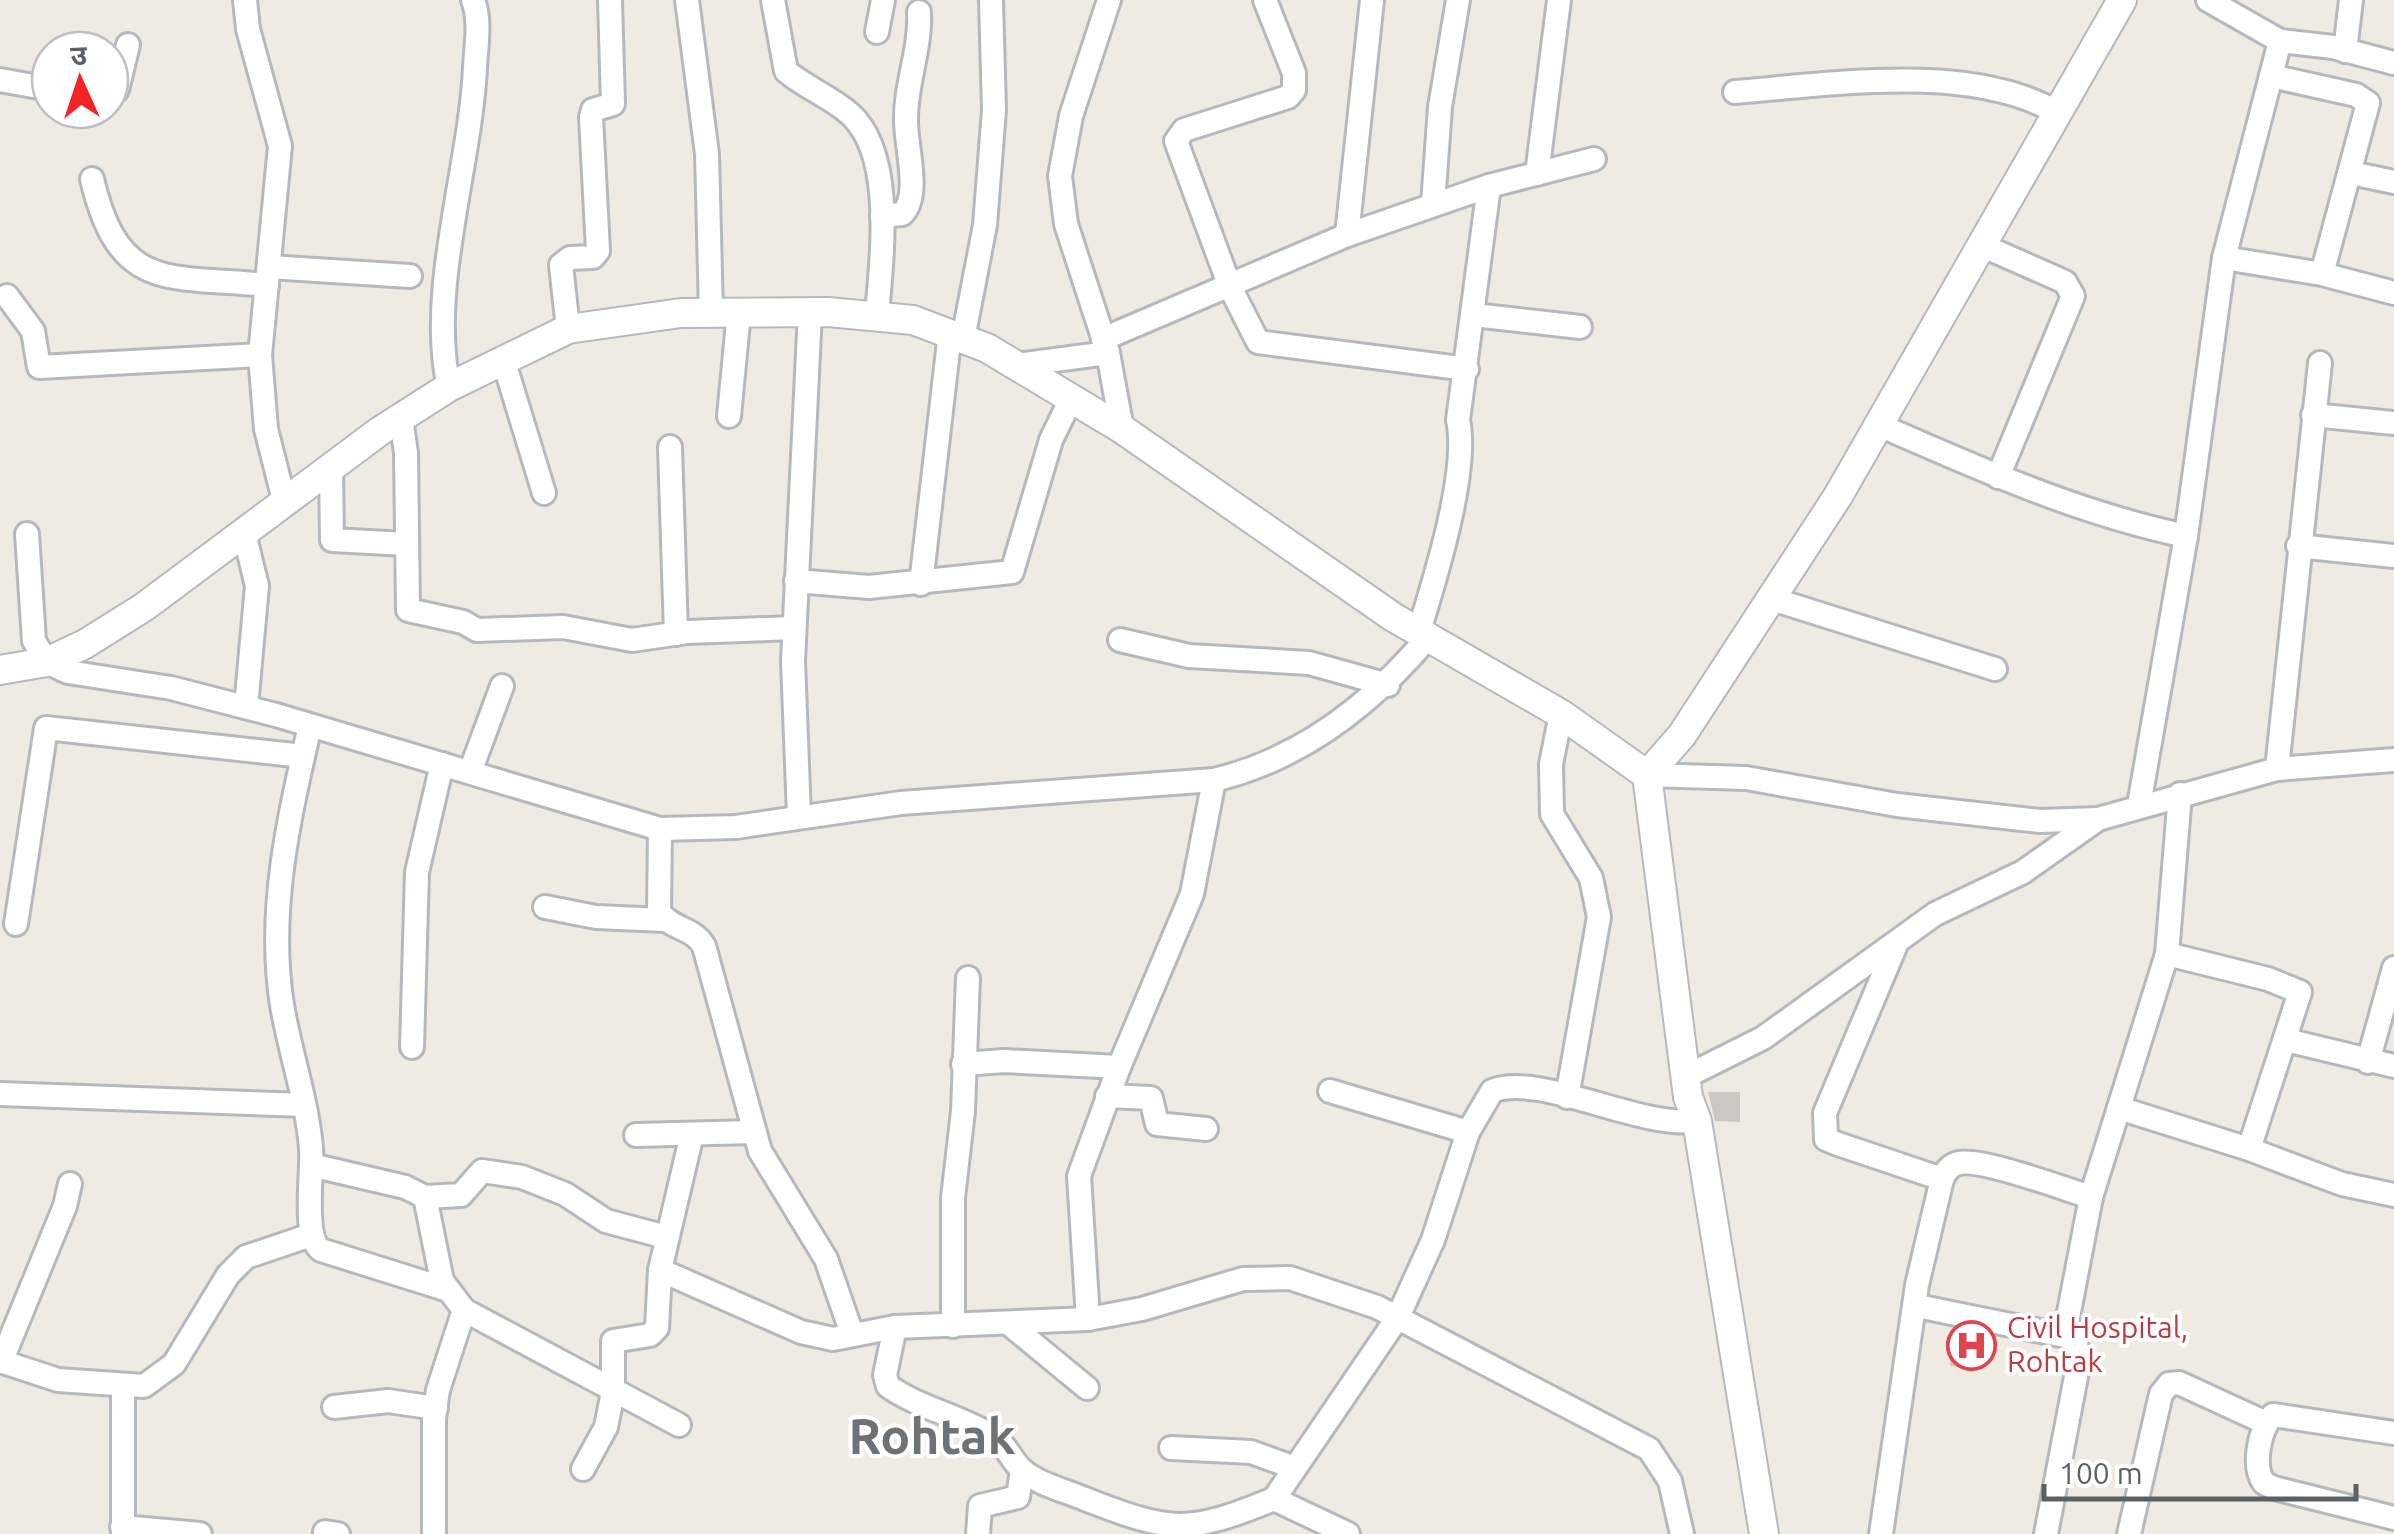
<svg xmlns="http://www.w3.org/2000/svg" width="2394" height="1534" viewBox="0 0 2394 1534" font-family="Ubuntu,'Noto Sans Devanagari',sans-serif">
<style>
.building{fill:#ccc7c2}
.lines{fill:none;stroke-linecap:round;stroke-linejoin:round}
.minor-casing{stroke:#b5b9be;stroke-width:28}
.tertiary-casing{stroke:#b5b9be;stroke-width:32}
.minor{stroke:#fff;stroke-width:22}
.tertiary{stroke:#fff;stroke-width:28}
.labels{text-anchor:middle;stroke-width:8;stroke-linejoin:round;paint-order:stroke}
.health-label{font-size:30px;fill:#be3a42;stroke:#fff;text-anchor:start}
.town-label{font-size:50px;font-weight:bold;fill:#6c7276;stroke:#fff}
</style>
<rect width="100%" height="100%" fill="#efebe2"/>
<g class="building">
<polygon points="1708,1092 1740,1092 1740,1122 1715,1121"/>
<polygon points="1953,1329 1983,1335 1980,1369 1950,1366"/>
</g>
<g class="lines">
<defs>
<g id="minor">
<polyline points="245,0 248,29 280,146 260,355 266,429 285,504"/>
<polyline points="687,0 707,154 711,313"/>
<path d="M773 0 786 71C806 88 831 97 850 114 896 155 881 261 877 316"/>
<polyline points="1109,0 1071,116 1060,176 1066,224 1108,353 1122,429"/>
<polyline points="1265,0 1294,73 1294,90 1288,97 1184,130 1176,141 1230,287 1258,342 1467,369"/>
<polyline points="2208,0 2280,41 2333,47 2394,63"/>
<polyline points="877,32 883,0"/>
<polyline points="2345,51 2351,0"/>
<polyline points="2271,76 2356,95 2368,103 2322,274"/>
<polyline points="0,80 50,89"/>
<path d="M1735 92C1833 84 1971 62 2058 113"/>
<polyline points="110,96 117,90 128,45"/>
<polyline points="2351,173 2394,182"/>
<polyline points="1537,174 1559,0"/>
<path d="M92 179C119 293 167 275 267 285"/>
<polyline points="1433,204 1440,107 1458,0"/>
<path d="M882 216 902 214C921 197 906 146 906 122 905 84 921 50 919 12"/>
<polyline points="1347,235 1372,0"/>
<polyline points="1981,245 2065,282 2073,296 1998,477"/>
<polyline points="2224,258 2322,274 2394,293"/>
<polyline points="269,267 410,276"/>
<polyline points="7,296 33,331 39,367 260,355"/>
<polyline points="1474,315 1580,327"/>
<polyline points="568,329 561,265 570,258 593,257 598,251 591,117 593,110 613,104 610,0"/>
<polyline points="963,339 985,225 994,110 991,0"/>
<polyline points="1103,339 1347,235 1489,186 1594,159"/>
<polyline points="503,359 544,493"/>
<polyline points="1016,365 1108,353"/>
<path d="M449 387C427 292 470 168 475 68 476 46 481 21 473 0"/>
<polyline points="2313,415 2394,423"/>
<polyline points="729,416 739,312"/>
<polyline points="401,418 406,453 408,610 463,622 477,630 563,627 632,640 687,632 794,628"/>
<path d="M1879 425C1980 469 2077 513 2186 536"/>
<polyline points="670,447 676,634"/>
<polyline points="331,469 332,540 406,544"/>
<polyline points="244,533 257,586 246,707"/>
<path d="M27 534 34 641 47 662 68 672 171 688 276 715 660 829 736 827 901 803 1214 780C1302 759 1372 704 1429 636"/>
<polyline points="2298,546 2394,556"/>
<polyline points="796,581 869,587 1012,572 1051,440 1071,399"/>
<polyline points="921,584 950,333"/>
<polyline points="1772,599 1995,669"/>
<path d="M1419 631C1435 579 1469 471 1458 420L1489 186"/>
<polyline points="1120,640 1189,656 1309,663 1388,685"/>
<polyline points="1561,714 1551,764 1552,814 1591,878 1599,917 1567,1097"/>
<path d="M310 726C289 817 267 911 282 1005 290 1053 307 1100 311 1148 313 1172 302 1237 321 1250L445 1289"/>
<polyline points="2277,769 2320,363"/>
<polyline points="470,772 502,686"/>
<polyline points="1647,775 1746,778 1897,805 2040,821 2098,819 2277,769 2394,760"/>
<polyline points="2139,805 2186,536 2224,258 2280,41"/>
<polyline points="799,816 793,661 810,312"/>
<path d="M660 829 659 912C672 930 693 927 704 946L760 1151 826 1259 852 1334"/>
<polyline points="545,907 596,917 665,920"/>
<polyline points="16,924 46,728 303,756"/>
<polyline points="1895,947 1825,1113 1826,1139 1838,1144 1942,1179"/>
<polyline points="2167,954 2268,979 2300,992 2249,1149 2342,1184 2394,1195"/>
<polyline points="2286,1040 2394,1066"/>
<polyline points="412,1047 417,872 442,764"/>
<polyline points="2368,1062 2394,968"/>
<polyline points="963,1064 1004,1061 1119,1067"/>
<polyline points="1687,1076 1763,1038 1935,914 2023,872 2098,819"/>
<polyline points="1330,1091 1468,1132"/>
<polyline points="0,1094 304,1105"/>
<polyline points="1107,1096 1151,1098 1157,1124 1206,1129"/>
<polyline points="2119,1108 2249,1149"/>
<polyline points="636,1135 753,1132"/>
<polyline points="311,1165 405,1187 425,1197 442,1281 464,1310 438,1390 434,1418 434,1534"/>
<polyline points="425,1197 461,1195 482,1171 522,1177 565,1194 606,1221 666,1237"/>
<polyline points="660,1270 801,1332 833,1339 895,1327 1088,1319 1142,1309 1243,1279 1290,1278 1377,1307 1649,1449 1670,1481 1682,1534"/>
<polyline points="1917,1306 2075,1338 2079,1361 2046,1534"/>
<polyline points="464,1310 679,1425"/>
<polyline points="1088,1319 1079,1176 1119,1067 1192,894 1214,780"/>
<polyline points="1008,1323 1087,1388"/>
<polyline points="953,1326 953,1198 963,1111 968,978"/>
<path d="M895 1327 885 1375 888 1386C919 1408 960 1416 992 1436 1007 1445 1010 1459 1022 1470 1038 1484 1066 1491 1085 1499 1172 1533 1188 1534 1274 1499L1348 1534"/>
<polyline points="2065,1333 2091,1197 2167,954 2180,794"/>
<polyline points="0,1361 58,1380 144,1386 174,1364 228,1275 246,1257 311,1235"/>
<polyline points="1,1362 65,1206 70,1184"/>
<polyline points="334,1407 388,1401 436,1408"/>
<path d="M2394 1433 2273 1415C2259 1430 2252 1466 2264 1483L2274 1488 2394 1518"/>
<polyline points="1171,1448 1251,1452 1295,1468"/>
<polyline points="583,1469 606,1427 613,1392 613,1341 650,1335 657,1328 660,1270 692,1134"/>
<path d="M1274 1499 1398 1317 1433 1240 1468 1132 1492 1091C1540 1072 1636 1128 1697 1121"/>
<polyline points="122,1527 200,1534"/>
<polyline points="325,1532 338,1534"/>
<polyline points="123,1534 123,1386"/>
<polyline points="978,1534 980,1506 1018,1497 1022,1470"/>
<path d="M1881 1534 1917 1285 1942 1179C1946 1171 1950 1165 1959 1163 1982 1158 2064 1189 2091 1197"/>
<polyline points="2129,1534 2161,1394 2169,1384 2179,1383 2266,1423"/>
</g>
<g id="tertiary">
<polyline points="0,670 47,662 85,644 144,607 380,431 449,387 568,329 681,313 828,312 913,320 987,348 1122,429 1393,617 1561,714 1647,775"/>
<polyline points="1764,1534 1697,1121 1688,1097 1647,775 1682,735 1838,496 2122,0"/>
</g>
</defs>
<use href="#minor" class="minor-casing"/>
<use href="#tertiary" class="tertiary-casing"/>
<use href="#minor" class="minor"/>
<use href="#tertiary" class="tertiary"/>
</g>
<defs>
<symbol id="hospital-ring" viewBox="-11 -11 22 22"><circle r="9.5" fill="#fff" stroke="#e0444e" stroke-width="1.5"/><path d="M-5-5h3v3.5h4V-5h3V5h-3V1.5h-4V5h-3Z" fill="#e0444e"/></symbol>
</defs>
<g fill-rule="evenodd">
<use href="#hospital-ring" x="1944" y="1318" width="55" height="55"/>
</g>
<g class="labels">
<g class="health-label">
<text x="2007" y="1338">Civil Hospital,<tspan x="2007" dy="34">Rohtak</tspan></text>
</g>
<g class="town-label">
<text x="932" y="1454">Rohtak</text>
</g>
</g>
<g transform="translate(80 80) rotate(357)"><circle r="48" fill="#ffffff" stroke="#bdbfc1" stroke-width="2.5"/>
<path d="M0-8L18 38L0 25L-18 38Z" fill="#f42325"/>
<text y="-15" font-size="28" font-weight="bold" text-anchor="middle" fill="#5b6064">उ</text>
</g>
<path d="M2044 1484v15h312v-15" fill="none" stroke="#5b6064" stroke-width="5"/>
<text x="2059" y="1484" font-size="30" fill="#5b6064" stroke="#ffffff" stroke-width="8" paint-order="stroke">100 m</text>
</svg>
